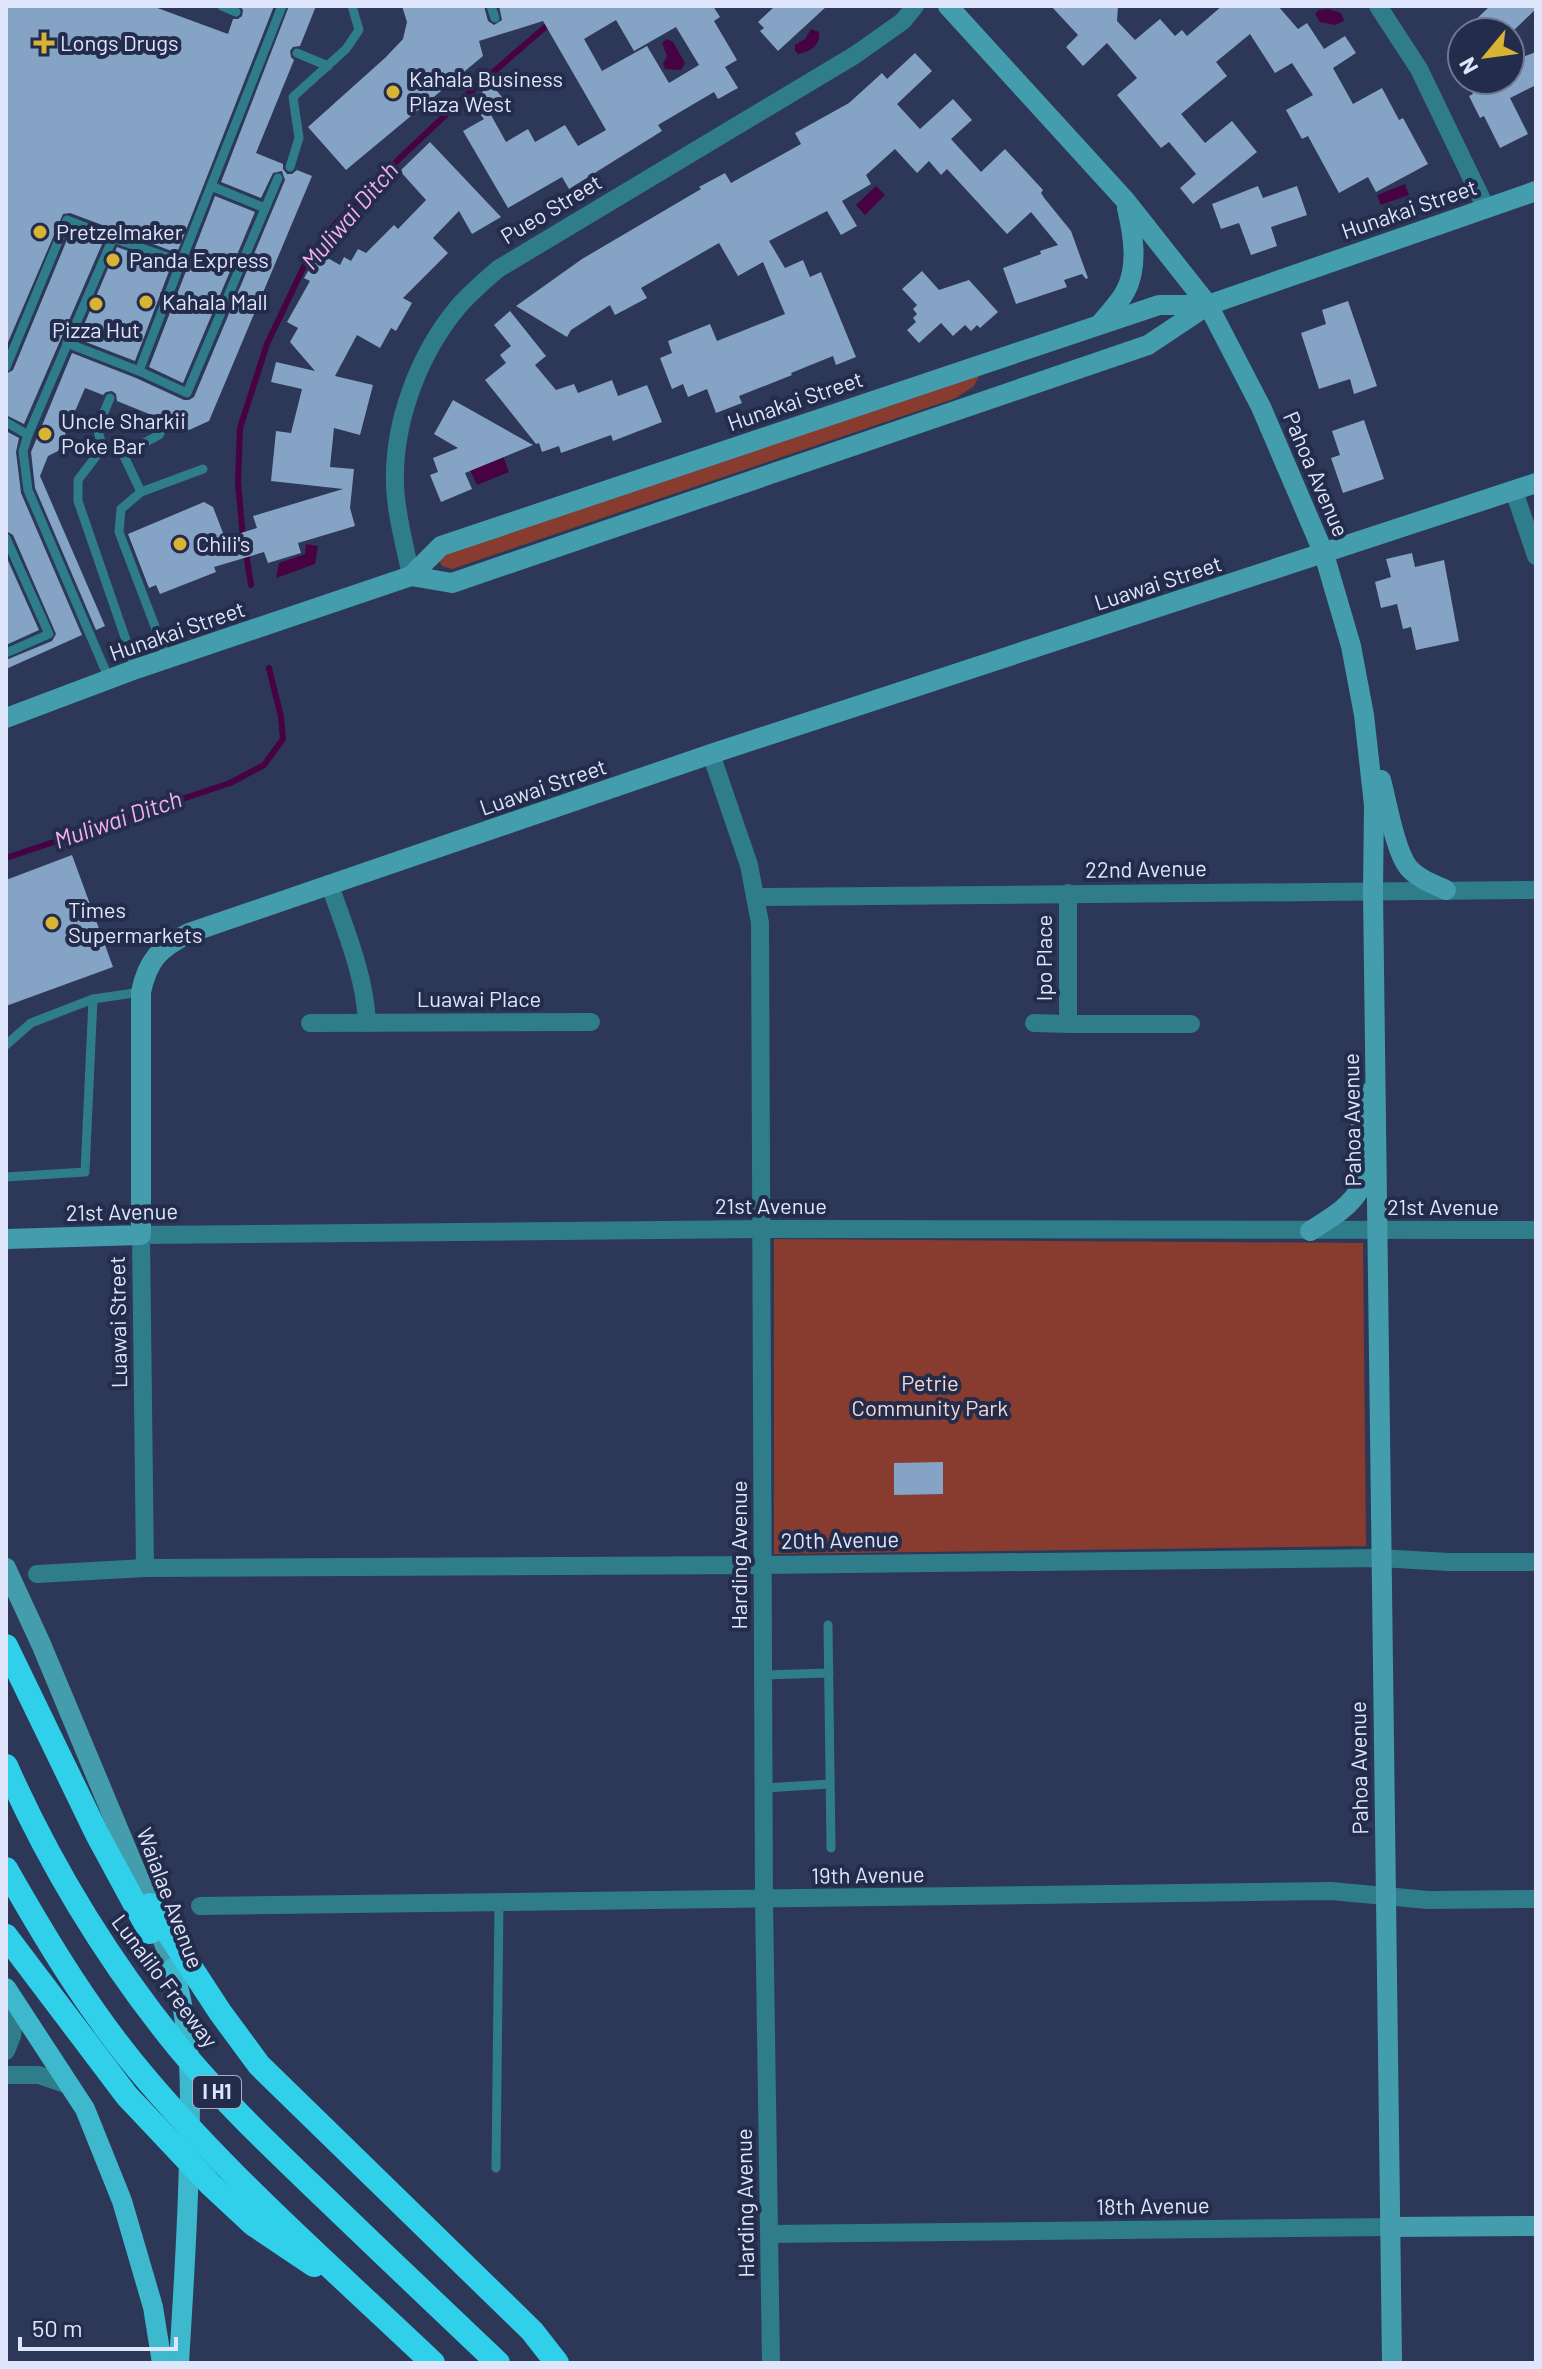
<svg xmlns="http://www.w3.org/2000/svg" width="1542" height="2369" viewBox="0 0 1542 2369" font-family="Barlow,sans-serif">
<style>
.green{fill:#883c2f}
.water{fill:#470243}
.lines{fill:none;stroke-linecap:round;stroke-linejoin:round}
.stream{stroke:#470243;stroke-width:6}
.building{fill:#85a3c4;fill-rule:evenodd}
.lane{stroke:#2f7c8a;stroke-width:9}
.street{stroke:#2f7c8a;stroke-width:18}
.secondary{stroke:#449dad;stroke-width:20}
.primary{stroke:#3db8cd;stroke-width:20}
.highway{stroke:#31d0ea;stroke-width:24}
.poi-dot{fill:#d9b334;stroke:#242c4c;stroke-width:3}
.labels{text-anchor:middle;stroke-width:8;stroke-linejoin:round;paint-order:stroke}
.shield{fill:#242c4c;stroke:#a7aec6;stroke-width:2}
.shield-label{font-size:20px;font-weight:bold;fill:#dfe6fb}
.poi-label{font-size:22px;fill:#dfe6fb;stroke:#242c4c;text-anchor:start}
.street-label{font-size:22px;fill:#dfe6fb;stroke:#242c4c}
.park-label{font-size:22px;fill:#f7d7d1;stroke:#242c4c}
.water-label{font-size:24px;font-style:italic;fill:#f5b0ec;stroke:#242c4c}
</style>
<rect width="100%" height="100%" fill="#2d3757"/>
<g class="green">
<polygon points="980,374 974,386 956,398 452,569 442,566 439,561 447,554"/>
<polygon points="774,1239 1363,1243 1366,1546 774,1554"/>
</g>
<g class="water">
<polygon points="1328,9 1341,13 1344,21 1335,25 1320,22 1315,14 1319,10"/>
<path d="M811 29 819 32C821 45 810 52 798 54L795 51V45L805 39Z"/>
<polygon points="667,39 673,42 685,63 681,70 665,69 663,64 667,56 662,43"/>
<polygon points="1405,184 1409,195 1381,205 1377,195"/>
<polygon points="876,186 885,195 865,215 856,205"/>
<polygon points="503,456 509,472 477,485 470,470"/>
<polygon points="306,544 318,546 315,564 276,578 279,563 305,554"/>
</g>
<g class="lines">
<g class="stream">
<polyline points="243,538 238,482 240,428 267,344 307,260 336,223 401,157 469,93 551,22"/>
<polyline points="246,553 251,585"/>
<polyline points="6,858 230,783 264,765 283,739 281,717 269,668"/>
</g>
</g>
<g class="building">
<polygon points="6,6 152,6 228,34 233,19 238,19 242,16 243,10 240,6 274,6 177,253 70,213 63,214 6,347"/>
<polygon points="289,6 316,6 300,46 293,47 290,51 291,57 294,60 256,153 283,164 283,169 287,174 292,174 297,170 312,176 209,421 189,430 173,424 173,418 169,414 163,414 159,418 117,401 116,394 112,391 106,392 103,395 85,388 58,451 48,456 40,476 105,626 96,630 35,488 31,452 72,353 136,378 184,400 189,400 194,397 285,180 282,171 273,173 261,198 221,182"/>
<path d="M402 6H484L488 21 494 25 502 20 499 6H713L720 17 714 21 737 60 725 67 738 88 718 99 714 92 658 125 662 131 569 189 562 177 508 208 463 131 484 119 471 103 491 84 507 103 491 115 506 142 528 129 535 142 565 125 578 146 606 130 543 21 479 41 483 56 346 170 308 127 386 57 403 39 407 22ZM616 20 634 51 676 27 699 65 669 83 647 46 602 71 584 39Z"/>
<polygon points="775,6 827,6 778,51 760,31 764,28 758,22"/>
<polygon points="1051,6 1118,6 1117,21 1135,40 1160,19 1175,36 1182,30 1187,36 1222,6 1278,6 1298,29 1307,23 1324,49 1345,36 1356,53 1333,68 1353,104 1382,88 1399,120 1403,118 1428,164 1376,192 1368,177 1339,193 1308,136 1302,139 1286,110 1313,95 1292,63 1275,73 1250,34 1216,62 1227,76 1181,114 1205,143 1232,121 1257,152 1193,204 1180,188 1196,174 1169,142 1161,148 1117,95 1137,78 1107,43 1083,66 1066,47 1078,35"/>
<polygon points="1490,6 1536,6 1536,9 1512,32 1463,32"/>
<polygon points="1536,52 1536,85 1510,98 1528,134 1500,148 1484,116 1480,118 1469,96 1473,94 1466,80 1510,80 1510,62"/>
<polygon points="915,53 932,71 897,104 920,129 953,99 972,120 951,139 981,172 1005,149 1043,190 1041,193 1045,199 1071,231 1088,278 1086,279 1082,274 1064,280 1067,287 1016,304 1003,268 1041,254 1040,251 1058,245 1031,212 1007,234 947,169 941,175 929,161 917,173 895,149 866,175 871,184 842,201 857,226 841,235 827,211 769,241 785,268 803,260 810,277 821,272 856,357 836,365 833,356 791,373 792,375 739,396 742,403 716,413 707,389 688,397 683,384 672,389 660,358 672,353 668,341 710,324 717,341 785,314 763,262 738,276 719,243 641,288 647,298 615,315 610,305 571,330 567,337 516,306 582,259 701,189 699,187 725,173 731,183 801,144 795,133 849,103 882,73 887,79"/>
<polygon points="430,142 501,217 472,234 459,211 433,238 448,253 403,298 412,303 396,331 391,328 380,348 357,335 335,376 373,385 360,435 334,428 330,467 354,469 350,508 355,526 298,543 301,553 268,563 264,552 214,567 216,572 160,594 156,585 149,588 128,534 204,502 213,507 225,538 257,528 253,516 343,489 271,481 276,431 291,433 302,389 271,382 276,362 315,371 290,342 298,328 287,322 310,281 304,278 319,253 340,265 344,257 351,261 358,249 366,253 394,225 398,229 426,200 400,171"/>
<polygon points="1258,186 1263,198 1297,186 1307,215 1271,227 1277,246 1251,255 1239,223 1221,229 1212,204"/>
<polygon points="215,196 255,212 183,383 149,367"/>
<polygon points="71,230 103,242 24,424 6,415 6,374 13,370"/>
<polygon points="117,247 171,266 135,361 78,339"/>
<polygon points="922,271 939,290 969,280 998,312 980,328 977,325 971,331 965,325 953,336 941,323 919,343 907,330 916,322 913,318 917,314 913,309 917,305 902,289"/>
<polygon points="1348,301 1377,386 1354,394 1350,379 1319,389 1301,333 1326,324 1322,310"/>
<polygon points="510,311 546,356 535,365 556,390 574,384 578,393 612,380 618,396 647,385 662,422 613,441 611,435 561,453 559,446 542,452 539,443 536,444 485,380 506,363 500,355 511,346 494,325"/>
<polygon points="453,400 533,445 465,473 472,489 441,502 430,475 438,472 433,458 458,448 434,434"/>
<polygon points="1364,420 1384,479 1343,493 1331,458 1340,455 1332,431"/>
<polygon points="6,431 19,438 16,452 21,493 82,635 6,669 6,660 52,641 56,634 13,535 6,531"/>
<polygon points="1412,553 1415,567 1444,560 1459,641 1416,650 1411,627 1403,629 1397,604 1381,608 1375,582 1391,577 1386,559"/>
<polygon points="6,556 39,630 6,645"/>
<polygon points="72,855 113,967 6,1006 6,880"/>
<polygon points="943,1462 943,1494 894,1495 894,1463"/>
</g>
<g class="lines">
<g class="lane">
<polyline points="222,6 236,12"/>
<polyline points="491,6 495,18"/>
<polyline points="297,53 328,66"/>
<polyline points="290,167 299,138 293,97 346,49 359,30 352,6"/>
<polyline points="211,186 265,208"/>
<polyline points="113,238 181,262 282,6"/>
<polyline points="181,262 139,371 187,393 278,178"/>
<polyline points="67,343 139,371"/>
<polyline points="6,367 67,220 113,238 28,435 23,451 28,490 109,679"/>
<polyline points="6,422 28,435"/>
<polyline points="103,447 78,480 78,501 136,669"/>
<polyline points="103,447 123,454 141,492 203,469"/>
<polyline points="103,447 97,429 110,398"/>
<polyline points="123,454 159,435 166,421"/>
<polyline points="141,492 121,509 119,532 167,658"/>
<polyline points="6,538 49,634 6,653"/>
<polyline points="6,1045 31,1023 93,999 141,992"/>
<polyline points="6,1177 85,1172 93,999"/>
<polyline points="828,1625 831,1848"/>
<polyline points="764,1675 829,1673"/>
<polyline points="764,1788 830,1784"/>
<polyline points="496,2168 499,1903"/>
</g>
<g class="street">
<polyline points="1378,6 1419,69 1486,208"/>
<polyline points="1514,491 1536,556"/>
<path d="M411 576C405 546 396 515 395 485 393 423 418 355 458 307 470 293 484 281 498 269L855 55 903 21 915 6"/>
<polyline points="711,754 749,865 760,923 764,1900 771,2363"/>
<path d="M330 885C345 930 365 975 367 1023"/>
<polyline points="1068,893 1068,1024 1191,1024"/>
<polyline points="757,897 1536,890"/>
<polyline points="310,1023 591,1022"/>
<polyline points="1034,1023 1068,1024"/>
<polyline points="145,1568 141,1235 762,1229 1536,1230"/>
<polyline points="37,1574 145,1568 763,1565 1380,1558 1448,1562 1536,1562"/>
<polyline points="200,1906 1331,1891 1428,1900 1536,1899"/>
<polyline points="6,2051 12,2036 16,2002"/>
<polyline points="6,2075 39,2075 71,2086"/>
<polyline points="770,2234 1390,2227"/>
</g>
<g class="secondary">
<polyline points="948,6 1125,200 1208,305 1261,407 1324,554 1351,646 1364,715 1374,805 1373,891 1392,2363"/>
<path d="M1101 323C1109 313 1119 303 1125 292 1139 267 1133 234 1127 208"/>
<polyline points="411,576 452,583 1148,345 1208,305 1536,191"/>
<polyline points="6,718 136,669 411,576 441,546 1159,305 1208,305"/>
<path d="M1381 780C1387 802 1395 850 1408 867 1417 878 1433 884 1446 890"/>
<path d="M1310 1231C1329 1219 1350 1208 1361 1187V1122L1370 1092"/>
<path d="M6 1239 141 1235V992C148 959 160 948 189 933L711 754 1536 483"/>
<polyline points="6,1568 41,1644 150,1905 173,1968"/>
<polyline points="1390,2227 1536,2226"/>
</g>
<g class="primary">
<path d="M173 1968C192 2029 191 2093 189 2156 188 2225 183 2294 179 2363"/>
<polyline points="6,1988 85,2109 122,2201 153,2307 162,2363"/>
</g>
<g class="highway">
<polyline points="6,1646 97,1834 150,1932"/>
<path d="M6 1766C51 1867 109 1962 179 2048 223 2101 273 2148 323 2196 381 2252 439 2307 498 2363"/>
<path d="M6 1869C48 1943 92 2016 148 2081 234 2182 336 2271 433 2363"/>
<polyline points="150,1905 220,2012 259,2065 532,2331 557,2363"/>
<polyline points="6,1936 127,2096 211,2185 253,2224 314,2265"/>
</g>
</g>
<g class="poi-dot">
<path d="M40 31h8v8h8v8h-8v8h-8v-8h-8v-8h8z"/>
<circle cx="393" cy="92" r="8"/>
<circle cx="40" cy="232" r="8"/>
<circle cx="113" cy="260" r="8"/>
<circle cx="146" cy="302" r="8"/>
<circle cx="96" cy="304" r="8"/>
<circle cx="45" cy="434" r="8"/>
<circle cx="180" cy="544" r="8"/>
<circle cx="52" cy="923" r="8"/>
</g>
<g class="labels">
<rect class="shield" x="193" y="2076" width="48" height="32" rx="6"/>
<g class="shield-label">
<text x="217" y="2099">I H1</text>
</g>
<g class="poi-label">
<text x="60" y="51">Longs Drugs</text>
<text x="409" y="87">Kahala Business<tspan x="409" dy="25">Plaza West</tspan></text>
<text x="56" y="240">Pretzelmaker</text>
<text x="129" y="268">Panda Express</text>
<text x="162" y="310">Kahala Mall</text>
<text x="96" y="338" text-anchor="middle">Pizza Hut</text>
<text x="61" y="429">Uncle Sharkii<tspan x="61" dy="25">Poke Bar</tspan></text>
<text x="196" y="552">Chili's</text>
<text x="68" y="918">Times<tspan x="68" dy="25">Supermarkets</tspan></text>
</g>
<g class="street-label">
<text transform="translate(551 209) rotate(-31)" y="8">Pueo Street</text>
<text transform="translate(1409 209) rotate(-19)" y="8">Hunakai Street</text>
<text transform="translate(795 401) rotate(-19)" y="8">Hunakai Street</text>
<text transform="translate(1316 474) rotate(67)" y="8">Pahoa Avenue</text>
<text transform="translate(1158 583) rotate(-18)" y="8">Luawai Street</text>
<text transform="translate(177 631) rotate(-19)" y="8">Hunakai Street</text>
<text transform="translate(543 787) rotate(-19)" y="8">Luawai Street</text>
<text transform="translate(1146 869) rotate(-1)" y="8">22nd Avenue</text>
<text transform="translate(1044 958) rotate(-90)" y="8">Ipo Place</text>
<text x="479" y="1007">Luawai Place</text>
<text transform="translate(1352 1120) rotate(-91)" y="8">Pahoa Avenue</text>
<text x="771" y="1214">21st Avenue</text>
<text x="1443" y="1215">21st Avenue</text>
<text transform="translate(122 1212) rotate(-1)" y="8">21st Avenue</text>
<text transform="translate(118 1322) rotate(-91)" y="8">Luawai Street</text>
<text transform="translate(840 1540) rotate(-1)" y="8">20th Avenue</text>
<text transform="translate(739 1555) rotate(-90)" y="8">Harding Avenue</text>
<text transform="translate(1359 1768) rotate(-91)" y="8">Pahoa Avenue</text>
<text transform="translate(868 1875) rotate(-1)" y="8">19th Avenue</text>
<text transform="translate(170 1898) rotate(69)" y="8">Waialae Avenue</text>
<text transform="translate(165 1981) rotate(53)" y="8">Lunalilo Freeway</text>
<text transform="translate(745 2203) rotate(-91)" y="8">Harding Avenue</text>
<text transform="translate(1153 2206) rotate(-1)" y="8">18th Avenue</text>
</g>
<g class="park-label">
<text x="930" y="1391">Petrie<tspan x="930" dy="25">Community Park</tspan></text>
</g>
<g class="water-label">
<text transform="translate(350 216) rotate(-49)" y="8">Muliwai Ditch</text>
<text transform="translate(118 820) rotate(-19)" y="8">Muliwai Ditch</text>
</g>
</g>
<rect width="1542" height="2369" fill="none" stroke="#dfe6fb" stroke-width="16"/>
<g transform="translate(1486 56) rotate(241)"><circle r="38" fill="#242c4c" stroke="#6f7692" stroke-width="2"/>
<path d="M0-6L14 30L0 20L-14 30Z" fill="#d9b334"/>
<text y="-12" font-size="22" font-weight="bold" text-anchor="middle" fill="#dfe6fb">N</text>
</g>
<path d="M20 2337v12h156v-12" fill="none" stroke="#dfe6fb" stroke-width="4"/>
<text x="32" y="2337" font-size="24" fill="#dfe6fb" stroke="#242c4c" stroke-width="6" paint-order="stroke">50 m</text>
</svg>
